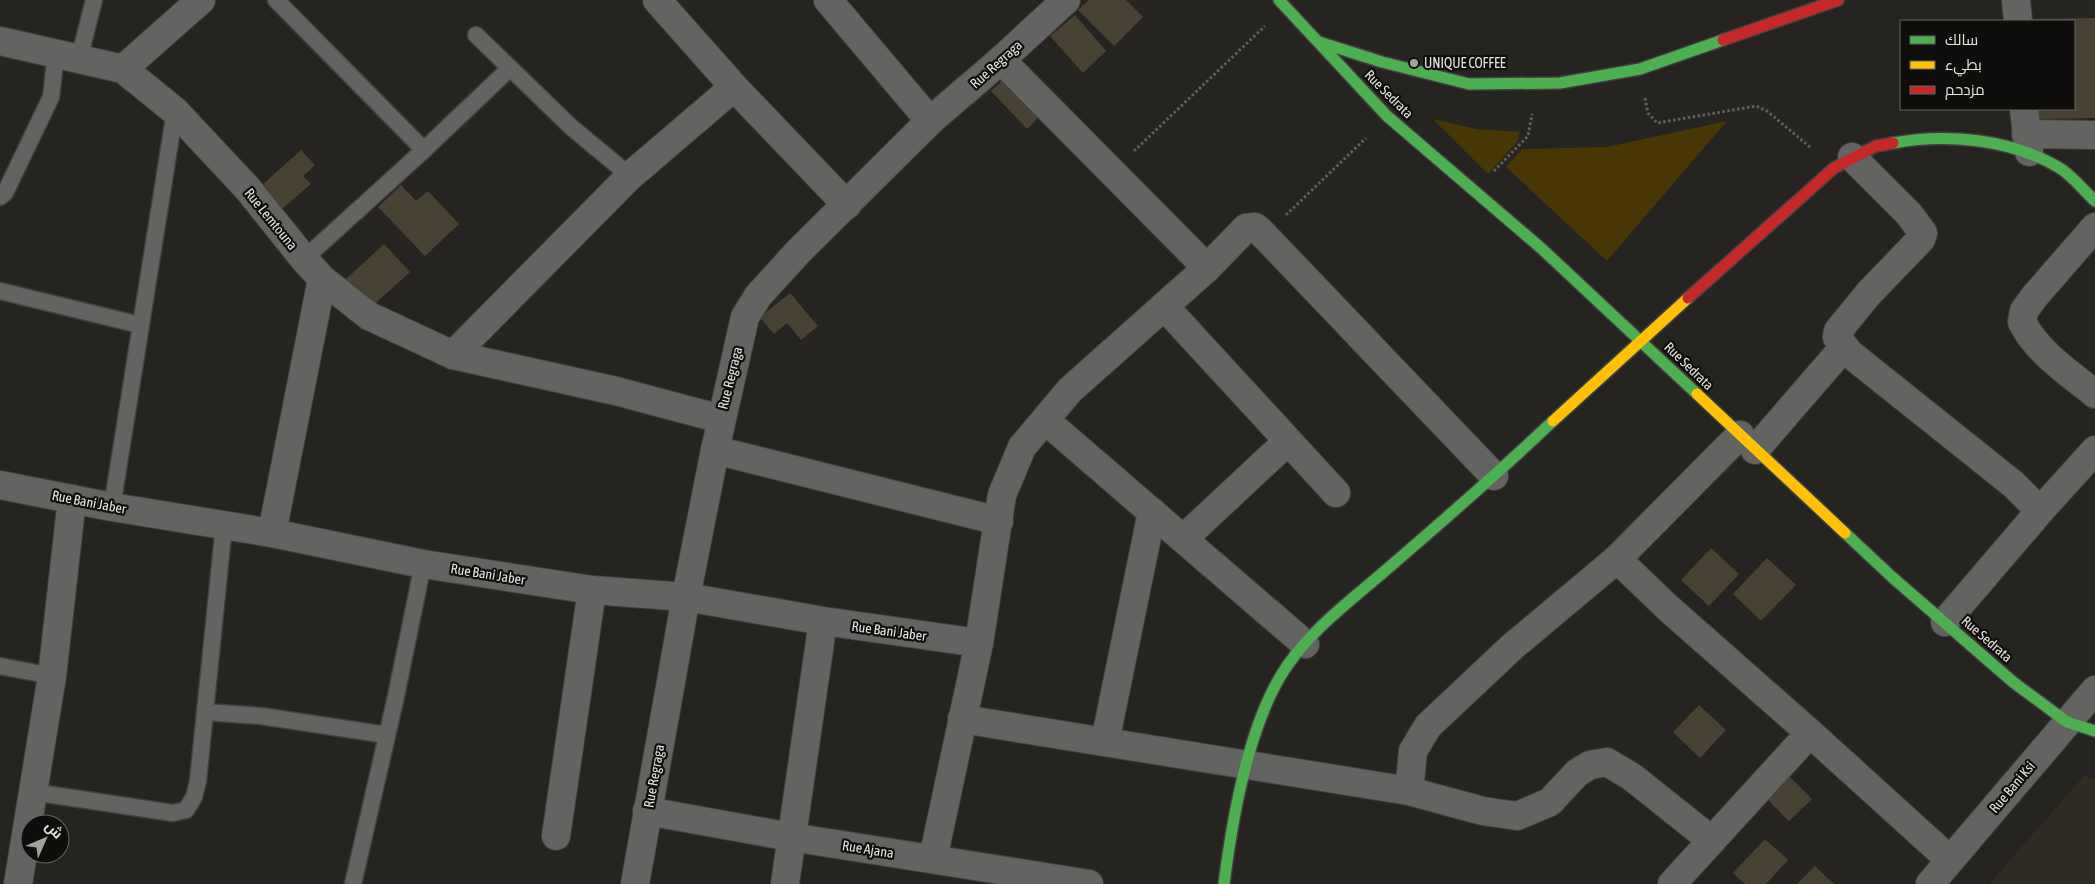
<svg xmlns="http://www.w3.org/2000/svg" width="2095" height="884" viewBox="0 0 2095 884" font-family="'Asap Condensed',Cairo,sans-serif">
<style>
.built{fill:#302c23}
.green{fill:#483704}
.building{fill:#474233}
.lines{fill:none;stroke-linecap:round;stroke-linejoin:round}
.lane-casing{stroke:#42403e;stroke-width:19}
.street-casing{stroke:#42403e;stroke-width:30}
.fast-casing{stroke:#42403e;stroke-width:14}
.slow-casing{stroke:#42403e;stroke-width:14}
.jam-casing{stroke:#42403e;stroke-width:14}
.path{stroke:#62605e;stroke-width:3;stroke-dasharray:2.5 2.5;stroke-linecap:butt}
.lane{stroke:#636361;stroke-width:16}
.street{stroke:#636361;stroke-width:28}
.fast{stroke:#4caf50;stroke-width:11}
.slow{stroke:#ffc107;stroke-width:11}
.jam{stroke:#c62828;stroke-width:11}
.poi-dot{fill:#a2a19e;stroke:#0f0e0c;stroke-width:2}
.labels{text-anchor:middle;stroke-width:4.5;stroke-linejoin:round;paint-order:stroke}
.poi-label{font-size:14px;fill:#e5e4e1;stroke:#0f0e0c;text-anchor:start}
.street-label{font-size:14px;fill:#e5e4e1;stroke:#0f0e0c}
</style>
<rect width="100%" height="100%" fill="#262421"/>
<polygon class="built" points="2084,776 2095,779 2095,884 1989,884"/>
<g class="green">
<polygon points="1433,119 1476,129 1520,132 1517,142 1488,174"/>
<polygon points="1727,121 1607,261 1506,167 1522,149 1607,147"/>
</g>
<g class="building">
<polygon points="1089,0 1126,0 1143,17 1114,46 1078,10"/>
<polygon points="1075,15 1106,51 1083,73 1050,36"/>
<polygon points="2095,18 2095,118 2038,119 2038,109 2074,109 2074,21 2032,21 2032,19"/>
<polygon points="1009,74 1045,111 1027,129 991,91"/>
<polygon points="301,150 315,165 303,176 311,184 282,209 261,186"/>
<polygon points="401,185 416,201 428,191 459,224 425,256 378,207"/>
<polygon points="384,244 410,272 370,308 344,281"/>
<polygon points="790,293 818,326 801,340 787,323 774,334 760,317"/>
<polygon points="1711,548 1739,574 1709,606 1681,580"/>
<polygon points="1767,558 1796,585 1761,621 1733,594"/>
<polygon points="1699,705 1726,730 1700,758 1673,732"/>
<polygon points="1788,775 1812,799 1789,821 1765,797"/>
<polygon points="1765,839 1788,860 1766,884 1745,884 1733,873"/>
<polygon points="1815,866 1834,884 1797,884"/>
</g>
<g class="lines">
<defs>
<g id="lane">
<polyline points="276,0 424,150"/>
<polyline points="476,35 570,126 630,176"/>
<polyline points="79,59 94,0"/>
<polyline points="0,197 5,193 51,97 56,53"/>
<polyline points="304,259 424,150 510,68"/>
<polyline points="0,291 140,325"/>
<polyline points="112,507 175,111"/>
<polyline points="0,666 52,676"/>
<polyline points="205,712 261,716 387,735"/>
<polyline points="33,792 173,813 186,810 194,797 198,781 224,525"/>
<polyline points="353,884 395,701 423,564"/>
</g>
<g id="street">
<polyline points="657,0 734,87 847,205"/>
<polyline points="828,0 930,121"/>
<polyline points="2016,0 2018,21"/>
<polyline points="0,41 123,69 175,111 248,189 304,259 322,279 369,316 453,355 616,391 721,419"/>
<polyline points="1001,60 1207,268"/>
<polyline points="123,69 201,0"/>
<polyline points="2024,109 2029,152"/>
<polyline points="2026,134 2095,135"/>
<polyline points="1852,157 1909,214 1923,233 1921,239 1869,293 1838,331 1837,337 1849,353 2013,484 2040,511"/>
<path d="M2095 227 2034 297 2024 311 2022 322C2037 352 2069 373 2095 394"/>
<polyline points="1164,306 1336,493"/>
<polyline points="453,355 630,176 734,87"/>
<polyline points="1045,420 1183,539 1288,441"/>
<polyline points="715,450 999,521"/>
<polyline points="1755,450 1844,347"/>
<polyline points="0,485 112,507 272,533 423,564 592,590 686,597 823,621 979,643"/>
<polyline points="272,533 322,279"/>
<polyline points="1183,539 1305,644"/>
<polyline points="1617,559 1667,607 1810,733 1950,860"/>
<polyline points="1945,622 2040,511 2095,450"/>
<polyline points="962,719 1409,791 1483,811 1517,816 1550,802 1577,773 1590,765 1607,762 1632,777 1711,840"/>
<polyline points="1105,742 1152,512"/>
<polyline points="1409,791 1413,751 1428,726 1512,647 1617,559 1740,435"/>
<polyline points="647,811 791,837 1089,884"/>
<polyline points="556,836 592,590"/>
<polyline points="933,859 979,643 1002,495 1022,447 1070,390 1207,268 1246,228 1255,227 1260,231 1494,476"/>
<polyline points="18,884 52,676 72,499"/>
<polyline points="635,884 686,597 715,450 745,317 758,296 798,252 930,121 1001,60 1066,0"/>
<polyline points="785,884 823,621"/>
<polyline points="1672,884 1810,733"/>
<polyline points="1930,884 2095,690"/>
</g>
<g id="fast">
<polyline points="1279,0 1387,116 1541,248 1697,394"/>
<polyline points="1319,42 1382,62 1469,84 1560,83 1640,69 1723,40"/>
<path d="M1893 143C1946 133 2010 139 2058 167 2072 175 2083 190 2095 201"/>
<polyline points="1845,533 1892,577 2013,682 2067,722 2095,731"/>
<path d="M1224 884C1232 820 1247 733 1280 677 1305 634 1349 602 1386 570 1443 521 1499 472 1553 421"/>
</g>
<g id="slow">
<polyline points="1697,394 1845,533"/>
<polyline points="1553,421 1688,298"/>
</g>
<g id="jam">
<polyline points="1723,40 1838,0"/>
<polyline points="1688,298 1834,168 1876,146 1893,143"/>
</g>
</defs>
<use href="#lane" class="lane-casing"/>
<use href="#street" class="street-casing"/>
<use href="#fast" class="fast-casing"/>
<use href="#slow" class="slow-casing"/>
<use href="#jam" class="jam-casing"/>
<g class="path">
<polyline points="1645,98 1648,113 1657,123 1756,106 1767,111 1811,148"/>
<polyline points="1134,151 1265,26"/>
<polyline points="1494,171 1528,136 1532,114"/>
<polyline points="1286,215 1366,138"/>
</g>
<use href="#lane" class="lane"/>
<use href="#street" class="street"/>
<use href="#fast" class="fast"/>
<use href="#slow" class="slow"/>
<use href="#jam" class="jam"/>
</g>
<circle class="poi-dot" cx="1414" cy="63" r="5"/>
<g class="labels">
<g class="poi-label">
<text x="1424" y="68">UNIQUE COFFEE</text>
</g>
<g class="street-label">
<text transform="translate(996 64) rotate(-42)" y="5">Rue Regraga</text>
<text transform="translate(1389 94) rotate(45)" y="5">Rue Sedrata</text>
<text transform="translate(271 219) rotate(51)" y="5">Rue Lemtouna</text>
<text transform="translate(1689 366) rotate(44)" y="5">Rue Sedrata</text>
<text transform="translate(730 378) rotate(-76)" y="5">Rue Regraga</text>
<text transform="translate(89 502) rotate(11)" y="5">Rue Bani Jaber</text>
<text transform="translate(488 574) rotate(9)" y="5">Rue Bani Jaber</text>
<text transform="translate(889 631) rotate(8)" y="5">Rue Bani Jaber</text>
<text transform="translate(1987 639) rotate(41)" y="5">Rue Sedrata</text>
<text transform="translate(654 776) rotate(-80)" y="5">Rue Regraga</text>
<text transform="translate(2012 787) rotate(-50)" y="5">Rue Bani Ksi</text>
<text transform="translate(868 849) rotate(9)" y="5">Rue Ajana</text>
</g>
</g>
<rect x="1900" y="20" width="175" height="90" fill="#0f0e0c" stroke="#656461"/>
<rect x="1910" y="36" width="25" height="8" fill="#4caf50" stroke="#656461"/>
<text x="1945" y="45" font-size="15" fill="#e5e4e1">سالك</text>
<rect x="1910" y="61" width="25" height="8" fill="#ffc107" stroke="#656461"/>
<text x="1945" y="70" font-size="15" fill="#e5e4e1">بطيء</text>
<rect x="1910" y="86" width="25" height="8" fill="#c62828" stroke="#656461"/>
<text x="1945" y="95" font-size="15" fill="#e5e4e1">مزدحم</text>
<g transform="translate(45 839) rotate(45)"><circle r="24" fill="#0f0e0c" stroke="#656461"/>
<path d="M0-4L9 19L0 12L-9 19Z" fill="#a2a19e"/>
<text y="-8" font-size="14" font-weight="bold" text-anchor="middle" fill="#e5e4e1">ش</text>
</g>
</svg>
